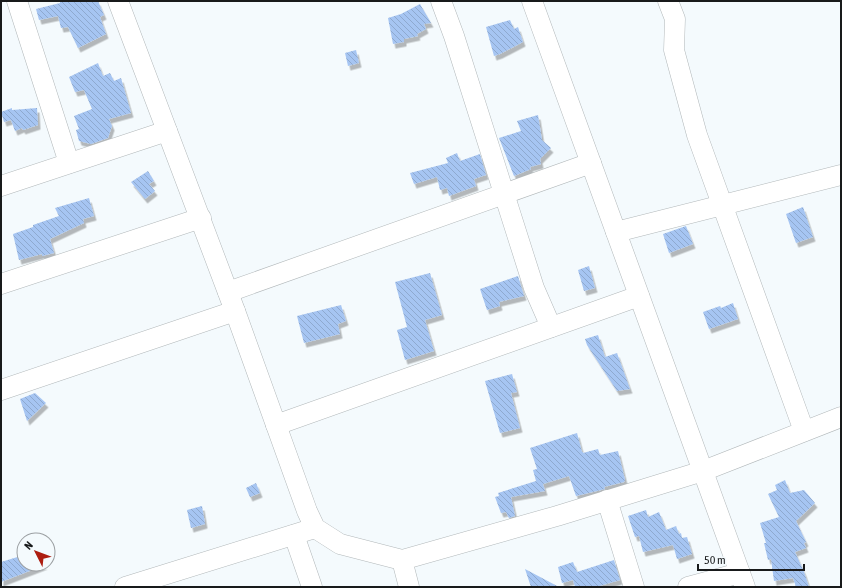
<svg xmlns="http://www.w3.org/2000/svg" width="842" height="588" viewBox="0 0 842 588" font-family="'Asap Condensed',sans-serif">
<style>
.building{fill:url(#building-back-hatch);filter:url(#shadow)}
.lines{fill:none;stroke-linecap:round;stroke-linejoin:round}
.minor-casing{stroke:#b2b8ba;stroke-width:21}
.minor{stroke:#fff;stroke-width:20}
</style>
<defs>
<pattern id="building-back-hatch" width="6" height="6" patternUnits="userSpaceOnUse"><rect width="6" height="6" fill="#a6c5f2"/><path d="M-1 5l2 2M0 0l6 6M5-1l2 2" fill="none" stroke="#8ea9cf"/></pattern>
<filter id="shadow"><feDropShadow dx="2.5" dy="4.5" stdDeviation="0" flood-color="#0004"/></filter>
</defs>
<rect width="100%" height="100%" fill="#f4fafd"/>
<g class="building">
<polygon points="60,1 98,1 104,15 100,17 106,34 78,48 68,27 61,28 58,16 39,20 36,9 60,3"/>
<polygon points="420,4 431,23 424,24 426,29 417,34 418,36 404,39 404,42 393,44 388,18 401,14"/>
<polygon points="510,20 514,29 518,27 523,42 500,54 494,56 486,27"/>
<polygon points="356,50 359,63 348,66 345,53"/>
<polygon points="98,63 103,76 110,73 114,81 121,78 131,113 109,119 112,126 108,138 91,144 79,141 76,130 79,129 74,116 92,109 84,90 75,92 69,77"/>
<polygon points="12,108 12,110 37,108 38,125 23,130 22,128 15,131 11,120 4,122 1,112"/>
<polygon points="538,115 542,140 551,148 540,159 541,164 530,167 531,169 514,176 499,138 521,131 517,121"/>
<polygon points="457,153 460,161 480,154 486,175 474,179 476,186 449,196 447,188 440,190 437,177 414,184 410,173 448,163 446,158"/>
<polygon points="148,171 154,181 149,184 155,191 145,199 131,182"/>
<polygon points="89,198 94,216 83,219 84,223 50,239 54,253 42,256 42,254 19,260 13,234 33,227 33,225 59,216 55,208"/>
<polygon points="803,207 813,237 796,243 786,214"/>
<polygon points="686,226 693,244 669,253 663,234"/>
<polygon points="589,266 595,288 584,291 578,270"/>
<polygon points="430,273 442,315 425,320 434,351 405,360 397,330 407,327 395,282"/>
<polygon points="518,276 524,296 499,302 500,306 487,310 480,289"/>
<polygon points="733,303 738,319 709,329 703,312 720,306 721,308"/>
<polygon points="341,305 346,321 338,324 340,334 304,343 297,316"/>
<polygon points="598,335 605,357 617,353 630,389 617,391 587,345 585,339"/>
<polygon points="512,374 517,392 511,393 520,428 500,433 485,381"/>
<polygon points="35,393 46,403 27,421 20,399"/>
<polygon points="577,433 582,452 583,452 583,453 598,449 600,455 618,451 625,480 624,482 604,487 605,489 576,496 569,476 543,484 545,491 511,497 515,516 509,518 506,512 501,513 495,497 499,496 498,493 536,481 533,470 537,469 530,448"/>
<polygon points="785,480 790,493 804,490 815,503 796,521 806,542 804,543 806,548 795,552 804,572 809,587 796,587 793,578 774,581 771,559 768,560 764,543 766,543 760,523 779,517 768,494 777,490 775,485"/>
<polygon points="256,483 260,493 250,497 246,488"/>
<polygon points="202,506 205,524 191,528 187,510"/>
<polygon points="646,510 648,517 659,512 666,530 676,526 679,534 681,533 682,538 687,537 692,554 677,559 673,545 643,552 639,536 635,537 628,516"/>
<polygon points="24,555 24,564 45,565 1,582 1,562"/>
<polygon points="614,560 620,580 596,587 575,587 573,580 562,583 558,567 573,562 577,572"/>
<polygon points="525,569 559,587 531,587"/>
</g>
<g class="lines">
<defs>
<g id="minor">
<polyline points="17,1 69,163"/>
<polyline points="118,1 235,311 307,511 315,528 340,544 402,560 557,516 703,471 841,417"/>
<polyline points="441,1 454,36 534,288 551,327"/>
<polyline points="532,1 745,587"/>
<polyline points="668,1 675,19 674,50 697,135 804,431"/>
<polyline points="1,186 167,131"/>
<polyline points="616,232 841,175"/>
<polyline points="1,284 201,218"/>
<polyline points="228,292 591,163"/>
<polyline points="1,390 235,311"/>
<polyline points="276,425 639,296"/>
<polyline points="607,500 634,587"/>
<polyline points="294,535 312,587"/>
<polyline points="402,560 409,587"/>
<polyline points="125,587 315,528"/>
<polyline points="688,587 740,573"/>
</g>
</defs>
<use href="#minor" class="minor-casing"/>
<use href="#minor" class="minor"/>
</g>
<rect width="842" height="588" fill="none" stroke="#181a1b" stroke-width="4"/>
<g transform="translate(36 552) rotate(312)"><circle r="19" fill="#f4fafd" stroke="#9ca0a3"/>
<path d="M0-3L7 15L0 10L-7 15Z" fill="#ad1d10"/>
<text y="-6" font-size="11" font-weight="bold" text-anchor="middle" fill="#181a1b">N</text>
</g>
<path d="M698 564v6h106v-6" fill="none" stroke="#181a1b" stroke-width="2"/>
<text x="704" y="564" font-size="12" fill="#181a1b" stroke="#f4fafd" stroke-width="3" paint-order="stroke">50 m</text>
</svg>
